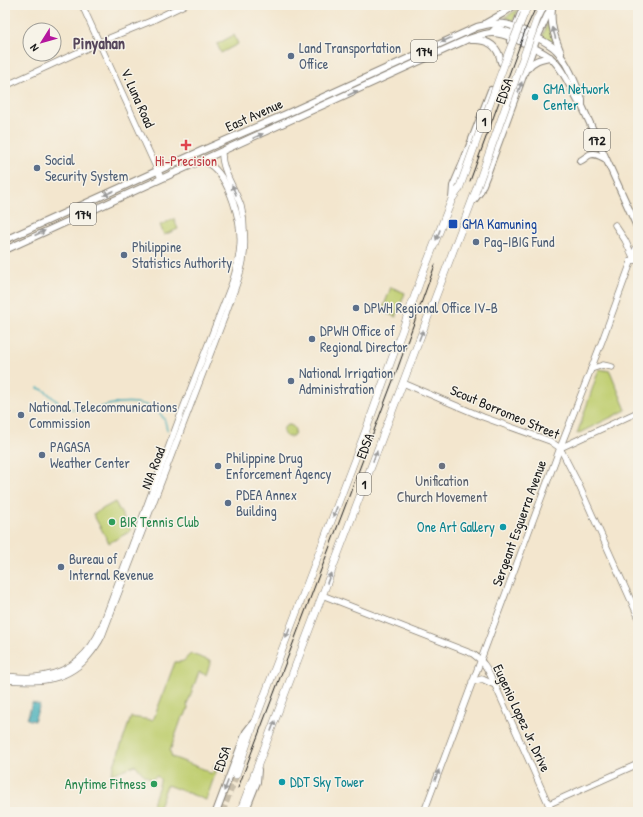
<svg xmlns="http://www.w3.org/2000/svg" width="643" height="817" viewBox="0 0 643 817" font-family="'Patrick Hand',sans-serif">
<style>
.green{fill:#bfce70;stroke:#6e7546}
.water{fill:#3babb7;stroke:#2c646a}
.lines{fill:none;stroke-linecap:round;stroke-linejoin:round}
.stream{stroke:#3babb7;stroke-width:1.5}
.highway-tunnel{stroke:#c8beaa;stroke-width:7;stroke-dasharray:7 3.5;stroke-linecap:butt}
.secondary-casing{stroke:#888175;stroke-width:7}
.primary-casing{stroke:#888175;stroke-width:8}
.highway-casing{stroke:#888175;stroke-width:8}
.secondary{stroke:#fff;stroke-width:5.5}
.primary{stroke:#fff;stroke-width:6}
.highway{stroke:#fff;stroke-width:7}
.tram{stroke:#1c1c1c;stroke-width:1}
.highway-bridge-casing{stroke:#888175;stroke-width:8;stroke-linecap:butt}
.highway-bridge{stroke:#fff;stroke-width:7}
.oneway{fill:#999}
.service-dot{fill:#5c6f8a;stroke:#f7f3e8;stroke-width:1.5}
.culture-dot{fill:#0f9aa8;stroke:#f7f3e8;stroke-width:1.5}
.health-dot{fill:#e0444e;stroke:#f7f3e8;stroke-width:1.5}
.transit-dot{fill:#1a4fb4;stroke:#f7f3e8;stroke-width:1.5}
.worship-dot{fill:#6b7280;stroke:#f7f3e8;stroke-width:1.5}
.leisure-dot{fill:#2e9e5b;stroke:#f7f3e8;stroke-width:1.5}
.labels{text-anchor:middle;stroke-width:3;stroke-linejoin:round;paint-order:stroke}
.shield{fill:#f7f3e8;stroke:#5e5c59;stroke-width:1}
.shield-label{font-size:13px;font-weight:bold;fill:#1c1c1c}
.service-label{font-size:14px;fill:#4e5e75;stroke:#f7f3e8;text-anchor:start}
.culture-label{font-size:14px;fill:#0d838f;stroke:#f7f3e8;text-anchor:start}
.street-label{font-size:14px;fill:#1c1c1c;stroke:#f7f3e8}
.health-label{font-size:14px;fill:#be3a42;stroke:#f7f3e8}
.transit-label{font-size:14px;fill:#164399;stroke:#f7f3e8;text-anchor:start}
.worship-label{font-size:14px;fill:#5b616d;stroke:#f7f3e8}
.leisure-label{font-size:14px;fill:#27864d;stroke:#f7f3e8;text-anchor:start}
.quarter-label{font-size:16px;font-weight:bold;fill:#56465b;stroke:#f7f3e8}
</style>
<rect width="100%" height="100%" fill="#f7f3e8"/>
<filter id="ink" filterUnits="userSpaceOnUse"><feTurbulence type="fractalNoise" baseFrequency=".025" numOctaves="2"/><feDisplacementMap in="SourceGraphic" scale="8" xChannelSelector="R" yChannelSelector="G"/><feConvolveMatrix kernelMatrix="1 2 1 2 8 2 1 2 1" color-interpolation-filters="sRGB"/></filter>
<filter id="wash" filterUnits="userSpaceOnUse"><feTurbulence type="fractalNoise" baseFrequency=".012" numOctaves="4" result="noise"/><feDisplacementMap in="SourceGraphic" scale="16" xChannelSelector="R" yChannelSelector="G"/><feGaussianBlur stdDeviation="0.9" result="paint"/><feColorMatrix in="noise" values="0 0 0 0 0 0 0 0 0 0 0 0 0 0 0 0 0 1.4 0 .05"/><feComposite in="paint" operator="in"/></filter>
<g filter="url(#wash)">
<rect width="100%" height="100%" fill="#f3e6ce"/>
<g class="green">
<polygon points="519,9 513,21 505,17"/>
<polygon points="548,22 550,32 555,43 542,37"/>
<polygon points="234,35 238,44 221,53 217,44"/>
<polygon points="174,219 178,229 164,235 160,225"/>
<polygon points="391,287 405,293 396,317 382,311"/>
<polygon points="599,369 610,371 626,410 577,434"/>
<circle cx="289" cy="431" r="6"/>
<polygon points="115,502 131,531 109,543 93,514"/>
<path d="M191 654 211 661 206 675 199 672 187 705 188 708 185 716 182 717 170 751 172 757 206 770 209 773H212L214 771V765L218 766 206 800 167 785 158 809 152 806 160 782C161 779 159 777 156 776L152 779C145 776 140 772 136 765L111 774 131 717 152 720 154 718 175 662C188 662 183 659 191 654Z"/>
</g>
<polygon class="water" points="32,703 40,705 34,721 27,719"/>
<g class="lines">
<path class="stream" d="M38 388C48 390 50 397 58 402 63 406 71 409 78 410 85 411 92 410 99 408 102 407 105 406 108 405 126 401 153 400 164 419 166 422 166 427 167 430"/>
</g>
</g>
<g filter="url(#ink)">
<g class="lines">
<polyline class="highway-tunnel" points="222,812 236,775"/>
<defs>
<g id="secondary">
<polyline points="82,5 161,178"/>
<polyline points="5,86 107,39 151,21 184,5"/>
<polyline points="615,225 625,240 633,257"/>
<polyline points="591,369 603,365 612,367"/>
<polyline points="403,383 483,417 550,441 560,448 577,481 638,616"/>
<polyline points="560,448 638,412"/>
<path d="M322 595 473 654C486 663 488 671 495 685L552 812"/>
<path d="M5 676C17 677 30 679 43 676 72 671 91 652 102 626L182 411 232 283C236 271 239 259 240 246 242 223 230 178 209 164 207 163 203 162 201 161"/>
<path d="M5 680C36 682 63 683 86 659 92 652 98 645 102 636L226 313C232 296 240 278 243 261 245 250 245 240 244 230 244 222 243 214 241 206 235 188 221 170 222 152"/>
<polyline points="472,682 482,679 495,685"/>
<polyline points="549,804 638,764"/>
<polyline points="424,812 560,448 602,341 638,243"/>
</g>
<g id="primary">
<path d="M552 8C550 25 555 38 561 53"/>
<polyline points="486,23 502,14 515,5"/>
<polyline points="491,33 495,29 500,29 533,41"/>
<path d="M471 40C488 39 498 45 501 62"/>
<polyline points="510,41 524,5"/>
<path d="M528 68C534 60 541 59 550 57"/>
<polyline points="491,91 512,99"/>
<path d="M580 161C584 159 586 157 589 155 595 152 600 156 606 159"/>
<polyline points="452,199 453,186 462,165 491,90"/>
<polyline points="474,200 480,192 486,177 537,38 552,5"/>
<path d="M5 240 201 151 286 114 477 27C486 25 495 22 505 24 514 25 550 43 556 50 567 61 576 84 582 99V105"/>
<path d="M5 250 466 40C475 37 484 33 493 33 505 33 547 52 554 61 565 73 570 87 578 101 579 103 582 105 583 108L638 229"/>
<polyline points="631,261 638,259"/>
<polyline points="216,812 246,732 253,723"/>
<polyline points="245,812 257,782 258,770"/>
</g>
<g id="highway">
<polyline points="524,14 528,5"/>
<polyline points="537,19 544,5"/>
<polyline points="236,775 256,718 366,430 423,273 452,199 459,189"/>
<polyline points="240,812 475,193"/>
</g>
</defs>
<use href="#secondary" class="secondary-casing"/>
<use href="#primary" class="primary-casing"/>
<use href="#highway" class="highway-casing"/>
<use href="#secondary" class="secondary"/>
<use href="#primary" class="primary"/>
<use href="#highway" class="highway"/>
<g class="tram">
<polyline points="470,181 525,31 537,5"/>
<polyline points="238,788 397,370 435,265"/>
</g>
<defs>
<g id="highway-bridge">
<polyline points="459,189 508,54 524,14"/>
<polyline points="475,193 537,19"/>
</g>
</defs>
<use href="#highway-bridge" class="highway-bridge-casing"/>
<use href="#highway-bridge" class="highway-bridge"/>
</g>
<defs><path id="oneway-solid" d="M-6-.8H1V-3.2L6.5 0L1 3.2V.8H-6Z"/></defs>
<g class="oneway">
<use href="#oneway-solid" transform="translate(554 33) rotate(-106)"/>
<use href="#oneway-solid" transform="translate(446 40) rotate(155)"/>
<use href="#oneway-solid" transform="translate(520 87) rotate(-70)"/>
<use href="#oneway-solid" transform="translate(353 93) rotate(-25)"/>
<use href="#oneway-solid" transform="translate(258 136) rotate(-24)"/>
<use href="#oneway-solid" transform="translate(234 190) rotate(-112)"/>
<use href="#oneway-solid" transform="translate(109 193) rotate(156)"/>
<use href="#oneway-solid" transform="translate(40 233) rotate(-25)"/>
<use href="#oneway-solid" transform="translate(438 235) rotate(111)"/>
<use href="#oneway-solid" transform="translate(421 335) rotate(-69)"/>
<use href="#oneway-solid" transform="translate(375 456) rotate(-69)"/>
<use href="#oneway-solid" transform="translate(335 512) rotate(111)"/>
<use href="#oneway-solid" transform="translate(329 578) rotate(-69)"/>
<use href="#oneway-solid" transform="translate(288 633) rotate(111)"/>
<use href="#oneway-solid" transform="translate(273 726) rotate(-69)"/>
<use href="#oneway-solid" transform="translate(437 775) rotate(-69)"/>
<use href="#oneway-solid" transform="translate(226 786) rotate(111)"/>
</g>
</g>
<g class="service-dot">
<circle cx="291" cy="56" r="4"/>
<circle cx="37" cy="168" r="4"/>
<circle cx="476" cy="242" r="4"/>
<circle cx="124" cy="255" r="4"/>
<circle cx="356" cy="308" r="4"/>
<circle cx="312" cy="339" r="4"/>
<circle cx="291" cy="381" r="4"/>
<circle cx="21" cy="415" r="4"/>
<circle cx="42" cy="455" r="4"/>
<circle cx="218" cy="466" r="4"/>
<circle cx="228" cy="503" r="4"/>
<circle cx="61" cy="567" r="4"/>
</g>
<g class="culture-dot">
<circle cx="535" cy="97" r="4"/>
<circle cx="503" cy="527" r="4"/>
<circle cx="282" cy="782" r="4"/>
</g>
<path class="health-dot" d="M184 139h4v4h4v4h-4v4h-4v-4h-4v-4h4z"/>
<rect class="transit-dot" x="448" y="219" width="10" height="10" rx="2"/>
<circle class="worship-dot" cx="442" cy="466" r="4"/>
<g class="leisure-dot">
<circle cx="112" cy="522" r="4"/>
<circle cx="154" cy="784" r="4"/>
</g>
<g class="labels">
<g class="shield">
<rect x="411" y="40" width="26" height="22" rx="3"/>
<rect x="477" y="110" width="14" height="22" rx="3"/>
<rect x="584" y="129" width="26" height="22" rx="3"/>
<rect x="70" y="203" width="26" height="22" rx="3"/>
<rect x="357" y="473" width="14" height="22" rx="3"/>
</g>
<g class="shield-label">
<text x="424" y="56">174</text>
<text x="484" y="126">1</text>
<text x="597" y="145">172</text>
<text x="83" y="219">174</text>
<text x="364" y="489">1</text>
</g>
<g class="service-label">
<text x="299" y="53">Land Transportation<tspan x="299" dy="16">Office</tspan></text>
<text x="45" y="165">Social<tspan x="45" dy="16">Security System</tspan></text>
<text x="484" y="247">Pag-IBIG Fund</text>
<text x="132" y="252">Philippine<tspan x="132" dy="16">Statistics Authority</tspan></text>
<text x="364" y="313">DPWH Regional Office IV-B</text>
<text x="320" y="336">DPWH Office of<tspan x="320" dy="16">Regional Director</tspan></text>
<text x="299" y="378">National Irrigation<tspan x="299" dy="16">Administration</tspan></text>
<text x="29" y="412">National Telecommunications<tspan x="29" dy="16">Commission</tspan></text>
<text x="50" y="452">PAGASA<tspan x="50" dy="16">Weather Center</tspan></text>
<text x="226" y="463">Philippine Drug<tspan x="226" dy="16">Enforcement Agency</tspan></text>
<text x="236" y="500">PDEA Annex<tspan x="236" dy="16">Building</tspan></text>
<text x="69" y="564">Bureau of<tspan x="69" dy="16">Internal Revenue</tspan></text>
</g>
<g class="culture-label">
<text x="543" y="94">GMA Network<tspan x="543" dy="16">Center</tspan></text>
<text x="495" y="532" text-anchor="end">One Art Gallery</text>
<text x="290" y="787">DDT Sky Tower</text>
</g>
<g class="street-label">
<text transform="translate(504 91) rotate(-70)" y="5">EDSA</text>
<text transform="translate(138 98) rotate(66)" y="5">V. Luna Road</text>
<text transform="translate(254 115) rotate(-24)" y="5">East Avenue</text>
<text transform="translate(505 412) rotate(23)" y="5">Scout Borromeo Street</text>
<text transform="translate(365 446) rotate(-69)" y="5">EDSA</text>
<text transform="translate(153 468) rotate(-69)" y="5">NIA Road</text>
<text transform="translate(519 523) rotate(-70)" y="5">Sergeant Esguerra Avenue</text>
<text transform="translate(522 718) rotate(65)" y="5">Eugenio Lopez Jr. Drive</text>
<text transform="translate(222 759) rotate(-70)" y="5">EDSA</text>
</g>
<g class="health-label">
<text x="186" y="166">Hi-Precision</text>
</g>
<g class="transit-label">
<text x="462" y="229">GMA Kamuning</text>
</g>
<g class="worship-label">
<text x="442" y="486">Unification<tspan x="442" dy="16">Church Movement</tspan></text>
</g>
<g class="leisure-label">
<text x="120" y="527">BIR Tennis Club</text>
<text x="146" y="789" text-anchor="end">Anytime Fitness</text>
</g>
<g class="quarter-label">
<text x="99" y="49">Pinyahan</text>
</g>
</g>
<rect width="643" height="817" fill="none" stroke="#f7f3e8" stroke-width="20"/>
<g transform="translate(42 42) rotate(233)"><circle r="19" fill="#f7f3e8" stroke="#9f9d96"/>
<path d="M0-3L7 15L0 10L-7 15Z" fill="#b5179e"/>
<text y="-6" font-size="11" font-weight="bold" text-anchor="middle" fill="#1c1c1c">N</text>
</g>
</svg>
